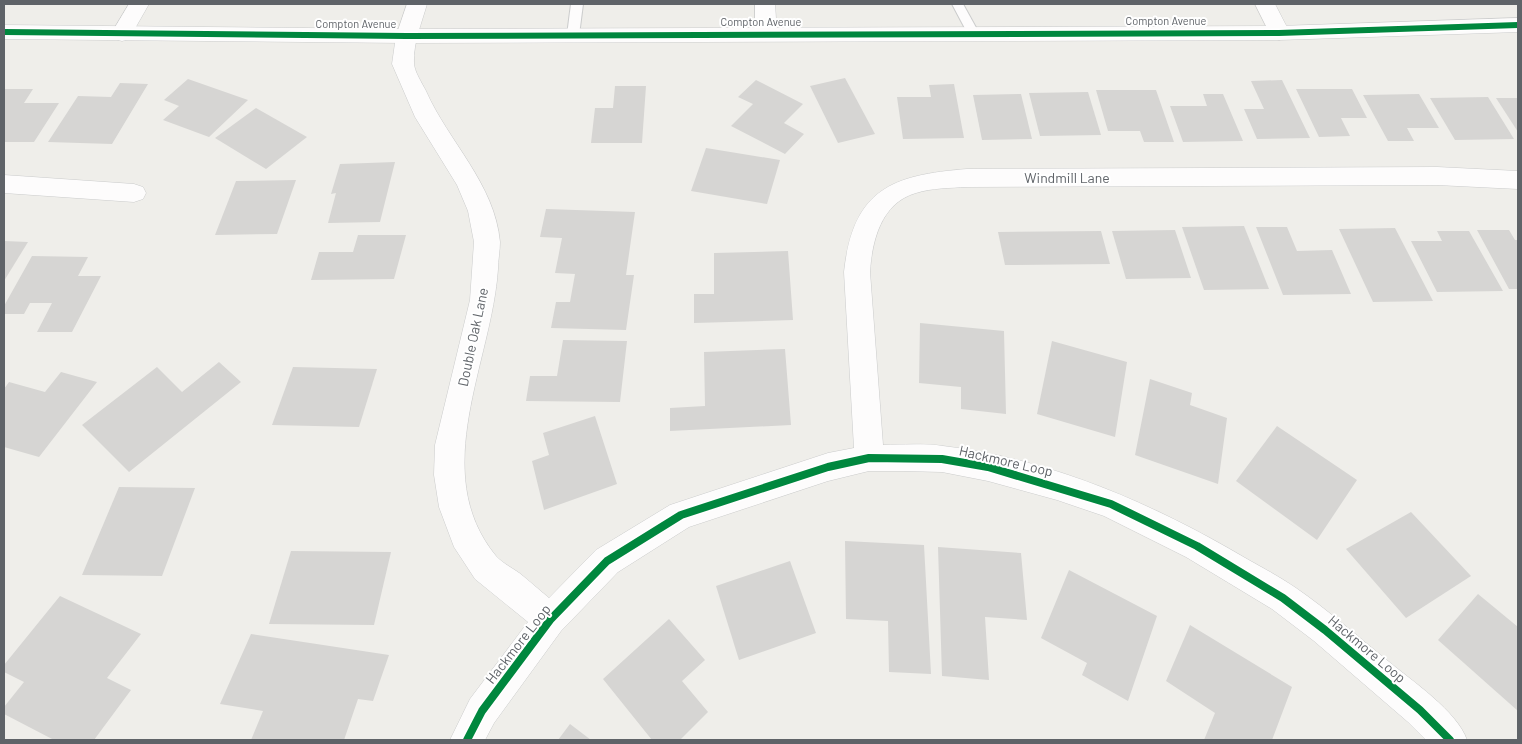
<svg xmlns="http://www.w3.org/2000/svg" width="1522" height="744" viewBox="0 0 1522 744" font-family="Barlow,sans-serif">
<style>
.building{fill:#d6d5d3}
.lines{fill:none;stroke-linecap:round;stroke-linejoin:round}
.service-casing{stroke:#cbcccc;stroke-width:2}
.minor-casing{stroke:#cbcccc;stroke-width:1}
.tertiary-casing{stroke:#cbcccc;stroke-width:1}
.service{fill:#fdfcfc;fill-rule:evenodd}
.minor{fill:#fdfcfc;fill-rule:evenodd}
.tertiary{fill:#fdfcfc;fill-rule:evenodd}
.cycleway-far1-casing{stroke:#fff;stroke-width:9}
.cycleway-casing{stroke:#fff;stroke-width:11}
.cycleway-far1{stroke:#00873e;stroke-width:6}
.cycleway{stroke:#00873e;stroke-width:8}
.labels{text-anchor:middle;stroke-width:4;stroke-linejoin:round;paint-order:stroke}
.far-street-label{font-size:11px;fill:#5f6368;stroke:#fff}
.street-label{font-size:14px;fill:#5f6368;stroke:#fff}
</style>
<rect width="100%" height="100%" fill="#efeeea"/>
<g class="building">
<polygon points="845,78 875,134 838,143 810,86"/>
<polygon points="188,79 248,100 209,137 163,120 179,106 164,100"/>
<polygon points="756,80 803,104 784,123 804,134 785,154 731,126 753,104 738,97"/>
<polygon points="1282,80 1310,138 1257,139 1244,109 1264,109 1251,81"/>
<polygon points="120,83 148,84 112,144 48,142 78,96 111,97"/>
<polygon points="954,84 964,138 903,139 897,97 931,97 929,85"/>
<polygon points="615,86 646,86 642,143 591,143 595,108 613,108"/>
<polygon points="4,89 33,89 24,103 59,103 34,142 4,142"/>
<polygon points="1296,89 1352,89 1367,118 1341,118 1350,136 1319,137"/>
<polygon points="1096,90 1156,90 1174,142 1144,142 1140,131 1108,131"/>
<polygon points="1088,92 1101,135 1040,136 1029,93"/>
<polygon points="1021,94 1032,139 982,140 973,95"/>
<polygon points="1203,94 1223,94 1243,141 1183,142 1170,106 1207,106"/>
<polygon points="1419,94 1439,128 1407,128 1414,141 1388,141 1363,95"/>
<polygon points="1488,97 1514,139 1455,140 1430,98"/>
<polygon points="1496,98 1518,98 1518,132"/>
<polygon points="256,108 307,137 266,169 215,138"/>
<polygon points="706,148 780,160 767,204 691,191"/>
<polygon points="395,162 380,222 328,223 336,193 331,194 340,164"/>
<polygon points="296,180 277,234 215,235 236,181"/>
<polygon points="546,209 635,212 626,275 634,275 626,330 551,328 556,302 570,302 575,274 555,273 562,238 540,237"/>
<polygon points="1244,226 1269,289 1204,290 1182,227"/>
<polygon points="1256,227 1287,227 1297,251 1332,250 1351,294 1283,295"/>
<polygon points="1395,228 1433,301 1373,302 1339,229"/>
<polygon points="1175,230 1191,278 1126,279 1112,231"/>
<polygon points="1477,230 1509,230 1515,240 1518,240 1518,289 1509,289"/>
<polygon points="1101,231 1110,264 1005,265 998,232"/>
<polygon points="1437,231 1469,231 1503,291 1437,292 1411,241 1442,241"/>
<polygon points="358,235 406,235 394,279 311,280 319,252 353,252"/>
<polygon points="4,241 28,242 4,281"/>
<polygon points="788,251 793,320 694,323 694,294 714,294 714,253"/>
<polygon points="32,256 88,257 78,276 101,276 72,332 37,332 52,303 30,303 24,314 4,314 4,306"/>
<polygon points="920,323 1004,331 1006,414 961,409 961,387 919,383"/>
<polygon points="563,340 627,341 620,402 526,401 530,376 557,376"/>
<polygon points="1052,341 1127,362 1115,437 1037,414"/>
<polygon points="785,349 791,425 670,431 670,408 705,406 704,352"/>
<polygon points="219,362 241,382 129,472 82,425 157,367 182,392"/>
<polygon points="293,367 377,369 359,427 272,425"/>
<polygon points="61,372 97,382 39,457 4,447 4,389 9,382 45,392"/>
<polygon points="1150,379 1192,393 1190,405 1227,418 1218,484 1135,455"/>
<polygon points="595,416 617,484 544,510 532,461 549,455 543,433"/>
<polygon points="1277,426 1357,480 1317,540 1236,481"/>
<polygon points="119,487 195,488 162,576 82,575"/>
<polygon points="1411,512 1471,576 1406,618 1346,549"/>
<polygon points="845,541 924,545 931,674 889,672 888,621 846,619"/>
<polygon points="938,547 1021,553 1027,620 985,617 989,680 942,676"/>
<polygon points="291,551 391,552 374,625 269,624"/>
<polygon points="790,561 816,633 739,660 716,586"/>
<polygon points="1069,570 1157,616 1128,701 1082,675 1087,663 1041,638"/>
<polygon points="1478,594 1518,627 1518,711 1438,640"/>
<polygon points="60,596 141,634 107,678 131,690 94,740 54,740 4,714 4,707 24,682 4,672 4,665"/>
<polygon points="669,619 705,660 682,681 708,712 680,740 652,740 603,679"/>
<polygon points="1190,625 1292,687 1272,740 1204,740 1215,713 1166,681"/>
<polygon points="251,634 389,655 373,701 358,699 344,740 251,740 263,711 220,704"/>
<polygon points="570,724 591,740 558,740"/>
</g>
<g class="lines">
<defs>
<g id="service">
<polygon points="571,4 583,4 579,35 573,39 567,35"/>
<polygon points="952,4 963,4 979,33 977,36 969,36"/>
</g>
<g id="minor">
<polygon points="129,4 149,4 129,39 122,41 115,39 111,34"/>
<path d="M407 4H427C422 22 413 43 414 63 414 71 422 83 426 91 448 141 495 184 500 242 500 251 498 260 498 269 492 362 427 472 496 556 503 564 515 569 523 576 532 583 540 591 549 598L596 550 670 505 828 453 854 448 844 272C853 189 892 175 967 169L1437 167 1518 171V189L1437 185 967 187C950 188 932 188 916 193 881 203 872 241 870 272L883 445C903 445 923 443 943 446 1051 459 1154 504 1247 559 1263 568 1280 577 1296 588 1328 610 1357 636 1388 661 1412 681 1457 711 1467 740H1426L1408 722 1314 641 1272 609 1186 557 1104 516 1057 500 988 481 942 472 904 471H869L828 481 689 527 618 572 561 631 494 723 485 740H450L470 699 528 622 475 579 454 547 439 507 434 475 435 445 470 300 474 242 468 211 457 185 415 117 392 64 396 36Z"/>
<polygon points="755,4 775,4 777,33 773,38 766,40 759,38 755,33"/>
<polygon points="1255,4 1275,4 1290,33 1286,38 1279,40 1272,38"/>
<polygon points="4,175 134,184 143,187 146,193 143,199 134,202 4,193"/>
</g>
<polygon id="tertiary" points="1518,18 1518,32 1279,40 407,43 4,39 4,25 407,29 1279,26"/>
</defs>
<use href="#service" class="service-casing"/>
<use href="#minor" class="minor-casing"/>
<use href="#tertiary" class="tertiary-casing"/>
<use href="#service" class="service"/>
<use href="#minor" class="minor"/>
<use href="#tertiary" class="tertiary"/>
<defs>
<polyline id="cycleway-far1" points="4,32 407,36 1279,33 1518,25"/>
<polyline id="cycleway" points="467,740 482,711 550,620 607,561 681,515 828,467 869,458 942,459 988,467 1111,504 1197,546 1283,598 1325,630 1420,710 1450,740"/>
</defs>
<use href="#cycleway-far1" class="cycleway-far1-casing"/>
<use href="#cycleway" class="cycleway-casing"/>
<use href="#cycleway-far1" class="cycleway-far1"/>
<use href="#cycleway" class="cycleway"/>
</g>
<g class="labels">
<g class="far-street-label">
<text x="1166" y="25">Compton Avenue</text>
<text x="761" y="26">Compton Avenue</text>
<text x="356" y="28">Compton Avenue</text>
</g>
<g class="street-label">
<text x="1067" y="183">Windmill Lane</text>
<text transform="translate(473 337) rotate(-78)" y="5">Double Oak Lane</text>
<text transform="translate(1006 461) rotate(13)" y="5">Hackmore Loop</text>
<text transform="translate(518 644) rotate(-52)" y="5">Hackmore Loop</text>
<text transform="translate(1367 649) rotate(40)" y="5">Hackmore Loop</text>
</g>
</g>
<rect width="1522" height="744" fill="none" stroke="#5f6368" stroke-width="10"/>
</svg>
